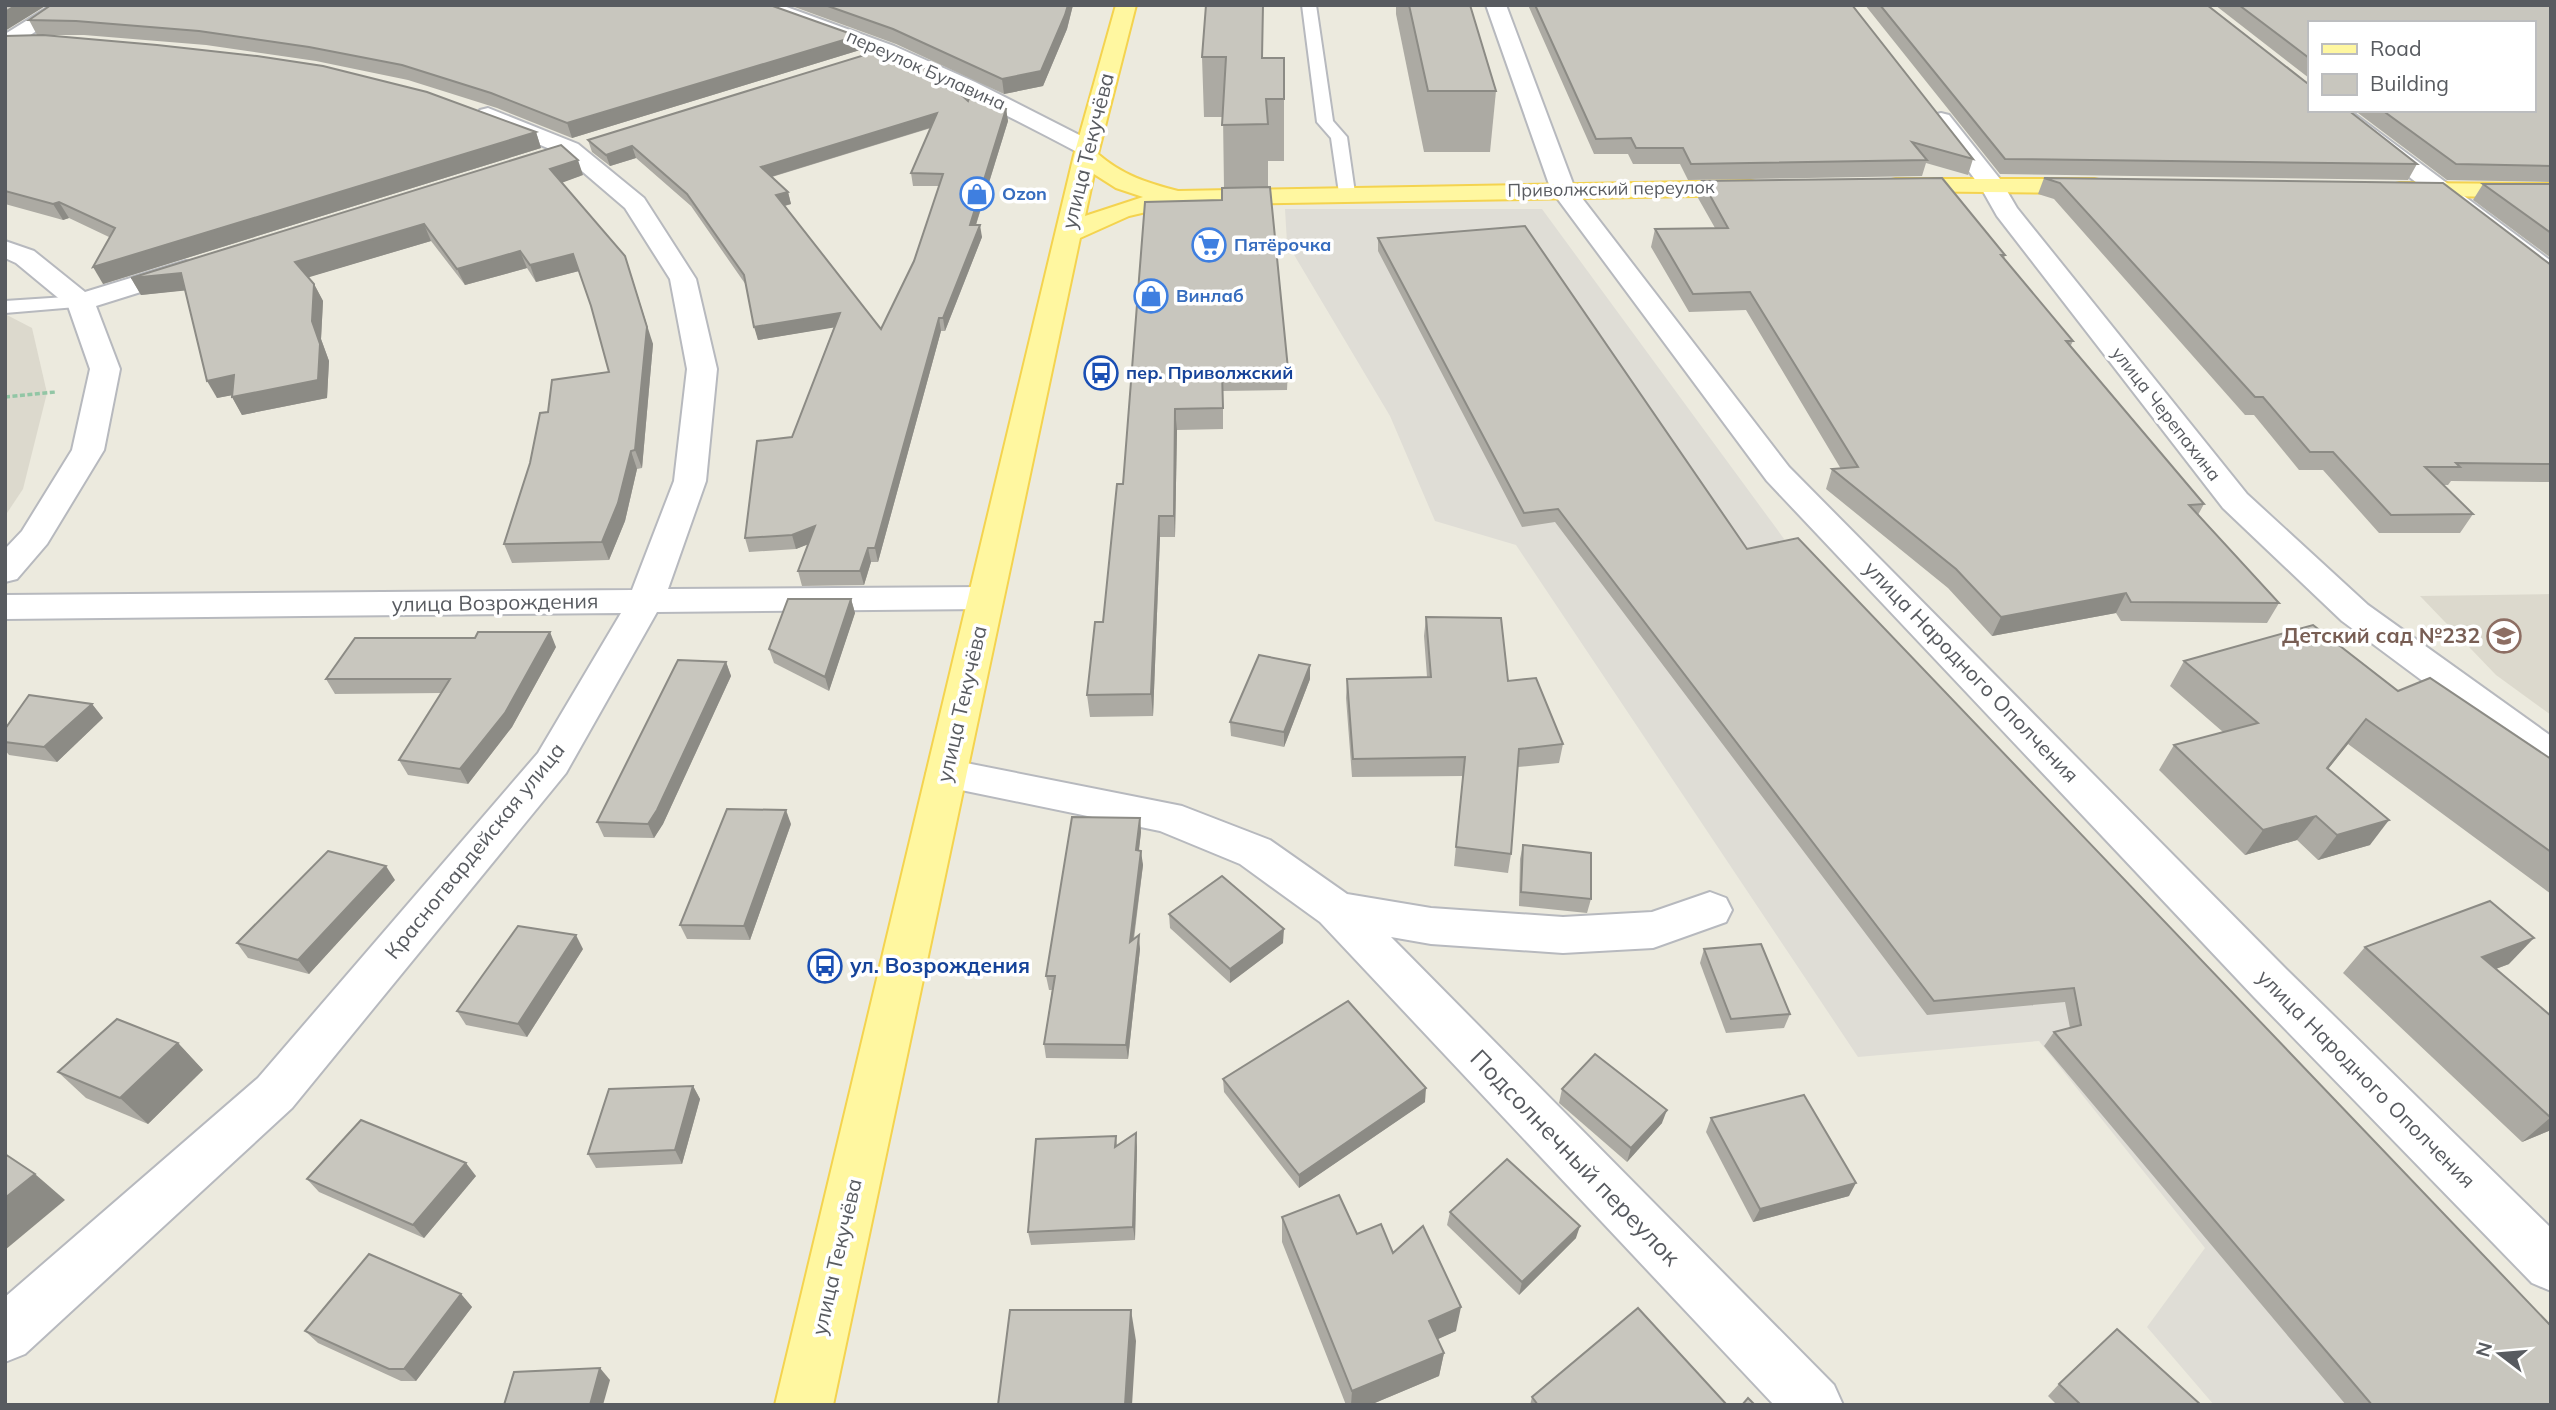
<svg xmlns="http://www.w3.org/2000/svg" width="2556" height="1410" viewBox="0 0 2556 1410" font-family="Mulish,sans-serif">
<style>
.industrial{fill:#dfddd6}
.education{fill:#dcd9cd}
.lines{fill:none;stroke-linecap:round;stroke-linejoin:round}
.lane-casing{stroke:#b7b9be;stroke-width:4}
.street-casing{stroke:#b7b9be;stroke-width:4}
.primary-casing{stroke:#f4d34f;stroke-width:4}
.path{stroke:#92c6a5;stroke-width:3.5;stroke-dasharray:5 2.5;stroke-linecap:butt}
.lane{fill:#fff;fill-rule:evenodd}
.street{fill:#fff;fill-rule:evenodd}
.primary{fill:#fff7a0;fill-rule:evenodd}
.wall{fill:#acaaa3;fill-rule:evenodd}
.shaded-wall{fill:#8c8b85}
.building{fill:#c8c6be;stroke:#8c8b85;stroke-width:2;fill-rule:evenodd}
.labels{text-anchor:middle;stroke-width:7;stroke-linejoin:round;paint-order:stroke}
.far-street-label{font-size:18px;fill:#585b60;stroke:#fff}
.far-shop-label{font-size:18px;font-weight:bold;fill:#366cbe;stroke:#fff;text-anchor:start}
.far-transit-label{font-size:18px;font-weight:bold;fill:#164399;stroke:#fff;text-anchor:start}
.street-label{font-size:21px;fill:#585b60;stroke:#fff}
.education-label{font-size:21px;font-weight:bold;fill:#785e54;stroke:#fff;text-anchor:end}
.transit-label{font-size:21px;font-weight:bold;fill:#164399;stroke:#fff;text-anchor:start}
.near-street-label{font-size:24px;fill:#585b60;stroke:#fff}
</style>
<rect width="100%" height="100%" fill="#eceade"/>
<polygon class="industrial" points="1285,209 1542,209 1790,547 2551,1405 2214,1405 2147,1327 2205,1248 2039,1041 1858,1057 1516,545 1435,521 1390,416 1287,243"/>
<g class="education">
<polygon points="5,314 32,328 47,393 23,489 5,516"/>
<polygon points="2551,594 2551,715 2496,675 2420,596"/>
</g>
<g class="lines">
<defs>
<g id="lane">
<polygon points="1302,5 1316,5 1333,121 1347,137 1355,193 1347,198 1339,193 1331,138 1317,122"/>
<polygon points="81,296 90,302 88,306 5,313 5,301"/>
</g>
<g id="street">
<polygon points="52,5 76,5 12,47 5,49 5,34"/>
<path d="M750 5H781L894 46 975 82 1095 143 1099 148 1095 153H1079C973 97 867 45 753 9Z"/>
<polygon points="1486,5 1506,5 1575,189 1789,467 2286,969 2551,1228 2551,1291 2532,1283 2254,997 1767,481 1551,190"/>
<polygon points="488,108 578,144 644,198 696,279 717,369 706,481 668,589 985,587 998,590 1003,598 998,606 985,609 657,612 566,773 292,1108 25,1354 5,1362 5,1297 258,1078 538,753 621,613 5,619 5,595 632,590 674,481 687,369 670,279 625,208 562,154 480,120 477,115 480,110"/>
<polygon points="2323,110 2349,110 2551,261 2551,282 2542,280"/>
<polygon points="1941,113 1949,115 2000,179 2017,208 2247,494 2368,605 2551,736 2551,770 2537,766 2342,621 2223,508 1997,216 1980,186 1930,120 1933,115"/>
<polygon points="5,241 34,251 85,292 186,261 195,263 199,269 195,275 96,306 120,369 104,450 47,544 17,579 5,582 5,549 22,531 72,450 90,369 68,306 16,263 5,258"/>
<polygon points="946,759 1182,806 1270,840 1347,894 1431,908 1563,917 1652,912 1710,892 1726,898 1732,910 1726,922 1653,948 1563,953 1431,944 1391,937 1834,1385 1843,1405 1774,1405 1320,922 1240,864 1160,831 932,784 926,774 932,764"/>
</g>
<g id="primary">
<path d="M1116 5H1136L1098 154C1122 175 1147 183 1178 191L1751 181 1760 183 1763 188 1760 193 1751 195 1176 205 1129 216 1080 238 833 1405H775L1074 155ZM1094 174 1116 188 1143 197 1085 216Z"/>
<polygon points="1896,179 2094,179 2103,181 2106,186 2103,191 2094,193 1887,191 1884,186 1887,181"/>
<polygon points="2400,183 2551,184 2551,198 2391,195 2388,190 2391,185"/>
</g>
</defs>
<use href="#lane" class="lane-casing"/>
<use href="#street" class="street-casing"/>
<use href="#primary" class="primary-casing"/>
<polyline class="path" points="5,397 56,392"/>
<use href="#lane" class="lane"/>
<use href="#street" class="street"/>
<use href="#primary" class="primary"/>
</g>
<g class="wall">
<polygon points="51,5 860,50 572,138 497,108 408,80 316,61 206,45 84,35 37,35 29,20"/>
<polygon points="789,5 1073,5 1067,29 1043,86 1004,94 896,44"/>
<polygon points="1263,5 1263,58 1284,58 1284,161 1268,161 1268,187 1288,369 1287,390 1223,391 1223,429 1177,430 1175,537 1160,537 1153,716 1090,717 1087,695 1103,622 1123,484 1222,200 1224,188 1223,117 1204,117 1202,57"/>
<polygon points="1396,5 1470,5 1496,91 1490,152 1424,152 1396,14"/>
<polygon points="1528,5 1852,5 1973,159 1968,175 1926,163 1922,176 1688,180 1680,164 1633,164 1628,154 1594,154"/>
<polygon points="1865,5 2207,5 2307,83 2417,164 2408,180 2000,174"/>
<polygon points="2215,5 2551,5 2551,182 2447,180 2354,110 2533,110 2309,23 2309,78"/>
<polygon points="5,36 536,132 541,148 103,284 109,237 69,218 63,220 5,204"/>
<path d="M970 89 971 98 1006 109 1008 121 976 225 982 237 945 331H941L878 562H871L864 585 802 586 798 571 808 544 796 549 749 552 745 538 792 437 834 327 758 340 746 285 691 206 636 158 610 166 592 152 588 140ZM931 128 911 173 913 186H939L914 261 881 329 785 206 791 204 788 192 772 177Z"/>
<polygon points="583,175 562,182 653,344 642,468 637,469 625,521 609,560 512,563 504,544 548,412 609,372 591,306 579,271 536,282 527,268 465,285 431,241 308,277 314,284 323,301 321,339 329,361 327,398 242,415 232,397 232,395 217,398 185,290 141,295 131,278"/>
<polygon points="2044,178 2551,265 2551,482 2451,481 2448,485 2444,485 2473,514 2460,533 2379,533 2323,470 2299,470 2254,415 2245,415 2054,199 2038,194"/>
<polygon points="1702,181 2005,255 2004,259 2073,341 2070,347 2204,504 2198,515 2279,603 2267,623 2121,621 2116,613 1992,636 1948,588 1826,489 1832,469 1841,469 1746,310 1689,312 1651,247 1655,229 1715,228 1698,198"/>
<polygon points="2483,184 2551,184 2551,258 2473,200"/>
<polygon points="1378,238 1747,549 2551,1405 2346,1405 2044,1046 2054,1032 2070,1028 2065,1002 1927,1015 1555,522 1522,527 1378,251"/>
<polygon points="851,599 855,613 829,691 774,663 769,649"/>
<polygon points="1426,617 1508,681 1563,744 1559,763 1518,767 1511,854 1508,873 1454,866 1463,776 1352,777 1346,698 1347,679 1427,677 1424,636"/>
<polygon points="556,647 512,727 468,784 408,775 399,760 441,693 335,694 326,679"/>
<polygon points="2184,661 2398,691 2551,759 2551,894 2348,744 2328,769 2370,845 2318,860 2297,840 2245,855 2159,770 2174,745 2223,732 2170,686"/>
<polygon points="726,662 731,676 663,824 654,838 604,837 597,822"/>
<polygon points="1310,679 1284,747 1231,736 1230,722"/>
<polygon points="92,704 103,718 57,762 9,755 5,750 5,729"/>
<polygon points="1140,818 1141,832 1139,850 1143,865 1134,939 1140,949 1128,1059 1046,1058 1044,1044 1052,990 1049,990 1046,976"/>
<polygon points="791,824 750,940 687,939 680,925"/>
<polygon points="1523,845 1591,899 1587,913 1519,906 1520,859"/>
<polygon points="395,880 309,974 248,958 237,943"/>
<polygon points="1169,914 1283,943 1230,983 1170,928"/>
<polygon points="2365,947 2509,964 2496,969 2551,1016 2551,1130 2522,1142 2343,973"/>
<polygon points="583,949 527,1037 466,1025 457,1011"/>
<polygon points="1704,949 1790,1014 1784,1028 1726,1033 1700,963"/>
<polygon points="178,1043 203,1070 148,1124 86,1098 58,1072"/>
<polygon points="1223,1079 1425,1102 1299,1188 1224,1092"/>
<polygon points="693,1086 700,1099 682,1164 596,1168 588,1154"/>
<polygon points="1562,1089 1662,1123 1627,1162 1559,1103"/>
<polygon points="1711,1118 1849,1196 1753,1222 1706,1132"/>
<polygon points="1116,1136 1117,1145 1137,1147 1135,1240 1031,1245 1028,1232"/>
<polygon points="476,1176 424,1238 319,1192 307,1179"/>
<polygon points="1450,1212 1576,1238 1519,1295 1447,1225"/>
<polygon points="1282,1217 1357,1234 1393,1253 1456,1331 1437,1339 1444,1353 1439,1376 1370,1405 1346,1405 1282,1242"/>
<polygon points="461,1294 472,1307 416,1381 401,1381 318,1343 305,1331"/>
<polygon points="2059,1384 2201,1405 2057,1405 2048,1396"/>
<polygon points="1532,1397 1727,1405 1530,1405"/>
</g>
<g class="shaded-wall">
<polygon points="16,5 47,5 5,31 5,12"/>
<polygon points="1068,5 1073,5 1067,29 1043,86 1004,94 1002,79"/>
<polygon points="857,36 860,50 572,138 567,123"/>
<polygon points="970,89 972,100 959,102 957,91"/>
<polygon points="1006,109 1008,121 972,237 970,225"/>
<polygon points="937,113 939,125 764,179 761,167"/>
<polygon points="536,132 541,148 103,284 93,267"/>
<polygon points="632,146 636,158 610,166 606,155"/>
<polygon points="578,160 583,175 556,185 550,169"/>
<polygon points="788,192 791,204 779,207 776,195"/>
<polygon points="59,202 69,218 63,220 53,204"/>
<polygon points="424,224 431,241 303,279 295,262"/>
<polygon points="980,225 982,237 945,331 943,318"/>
<polygon points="520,251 527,268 465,285 457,269"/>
<polygon points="573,254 579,271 536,282 530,265"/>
<polygon points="625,256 653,344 642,468 635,450"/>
<polygon points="181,273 190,290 141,295 131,278"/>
<polygon points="314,284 323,301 321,339 329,361 327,398 242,415 232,397"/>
<polygon points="840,313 843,326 758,340 754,327"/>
<polygon points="939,318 941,331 878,562 875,548"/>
<polygon points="234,375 244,393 217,398 207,381"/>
<polygon points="1175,409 1177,430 1175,537 1174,516"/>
<polygon points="631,451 637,469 625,521 609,560 602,542"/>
<polygon points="1159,516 1160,537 1153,716 1151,694"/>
<polygon points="815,526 819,540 796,549 792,535"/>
<polygon points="868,548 871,562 864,585 860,571"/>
<polygon points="2126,593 2116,613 1992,636 2001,617"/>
<polygon points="851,599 855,613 829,691 825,677"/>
<polygon points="550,632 556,647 512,727 468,784 460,769"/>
<polygon points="726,662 731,676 663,824 654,838 648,824"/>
<polygon points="1310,665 1310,679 1284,747 1284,732"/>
<polygon points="92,704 103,718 57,762 44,747"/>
<polygon points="2366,719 2348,744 2309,793 2327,768"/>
<polygon points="786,810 791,824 750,940 744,926"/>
<polygon points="2316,816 2297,840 2245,855 2263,830"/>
<polygon points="1140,818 1141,832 1137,865 1136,850"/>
<polygon points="2389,820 2370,845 2318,860 2337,835"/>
<polygon points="1141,851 1143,865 1131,956 1130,942"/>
<polygon points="386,866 395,880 309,974 298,960"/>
<polygon points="1284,929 1283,943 1230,983 1230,969"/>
<polygon points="576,935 583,949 527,1037 518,1024"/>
<polygon points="1139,935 1140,949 1128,1059 1126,1045"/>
<polygon points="2534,938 2509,964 2457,983 2482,957"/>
<polygon points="178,1043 203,1070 148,1124 120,1098"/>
<polygon points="693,1086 700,1099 682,1164 675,1150"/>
<polygon points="1426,1088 1425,1102 1299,1188 1299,1175"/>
<polygon points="1667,1110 1662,1123 1627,1162 1631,1148"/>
<polygon points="2551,1117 2551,1130 2522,1142"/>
<polygon points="1136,1133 1137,1147 1135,1240 1133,1227"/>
<polygon points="466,1163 476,1176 424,1238 413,1225"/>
<polygon points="35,1174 65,1200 5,1250 5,1198"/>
<polygon points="1856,1183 1849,1196 1753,1222 1760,1209"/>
<polygon points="1580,1226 1576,1238 1519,1295 1522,1282"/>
<polygon points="461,1294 472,1307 416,1381 404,1369"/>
<polygon points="1461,1307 1456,1331 1425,1345 1429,1321"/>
<polygon points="1131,1310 1136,1341 1132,1405 1125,1405"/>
<polygon points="1444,1353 1439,1376 1370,1405 1351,1405 1352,1391"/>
<polygon points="600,1368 610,1380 603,1405 590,1405"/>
</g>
<g class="building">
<polygon points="5,5 16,5 5,12"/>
<polygon points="51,5 770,5 857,36 567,123 491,93 402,65 309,47 199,31 76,21 29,20"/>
<polygon points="825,5 1068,5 1065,15 1041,71 1002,79 893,29"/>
<polygon points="1206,5 1263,5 1262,58 1284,58 1284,99 1266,99 1268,124 1222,125 1226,57 1202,57"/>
<polygon points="1409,5 1470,5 1496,91 1428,91"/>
<polygon points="1535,5 1852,5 1973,159 1912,142 1927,160 1691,164 1683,148 1636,148 1631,138 1596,139"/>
<polygon points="1880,5 2207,5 2307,83 2309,83 2309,110 2348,110 2417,164 2005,159"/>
<polygon points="2239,5 2551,5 2551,166 2456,164 2382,110 2533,110 2533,23 2309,23 2309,58"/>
<polygon points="43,35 157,45 257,56 323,66 427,92 536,132 93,267 115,228 59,202 53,204 5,191 5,36"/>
<path d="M884 49 970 89 957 91 968 101 969 98 1006 109 970 225H980L943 318H939L875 548H868L860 571H798L815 526 792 535 745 538 757 441 792 437 840 313 754 327 744 275 687 194 632 146 606 155 588 140ZM937 113 911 173 943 174 914 261 881 329 776 195 788 192 761 167Z"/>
<polygon points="561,145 578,160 550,169 625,256 647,327 635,450 631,451 618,503 602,542 504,544 530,463 540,413 548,412 552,380 609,372 591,306 573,254 530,265 520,251 457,269 424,224 295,262 314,284 312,321 320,344 318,380 232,397 234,375 207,381 181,273 131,278"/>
<polygon points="1942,178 2005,255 2001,255 2073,341 2066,341 2204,504 2189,505 2279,603 2131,602 2126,593 2001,617 1956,569 1832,469 1858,467 1750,292 1693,294 1655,229 1728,228 1702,181"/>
<polygon points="2044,178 2443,183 2551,265 2551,464 2456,463 2460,467 2425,467 2473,514 2391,515 2333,452 2310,452 2263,397 2255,397 2060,183"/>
<polygon points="2483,184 2551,184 2551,233"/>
<polygon points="1270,187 1288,369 1222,371 1223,408 1175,409 1174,516 1159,516 1151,694 1087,695 1095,622 1103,622 1117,484 1123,484 1145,202 1222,200 1222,188"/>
<polygon points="1525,226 1747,549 1798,538 2551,1326 2551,1405 2372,1405 2054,1032 2081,1025 2074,988 1934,1001 1558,509 1524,513 1378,238"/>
<polygon points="788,599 851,599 825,677 769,649"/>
<polygon points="1426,617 1501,618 1508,681 1536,678 1563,744 1519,749 1511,854 1456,847 1465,757 1353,759 1347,679 1431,677"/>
<polygon points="2313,625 2398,691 2430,678 2551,759 2551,852 2366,719 2327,768 2389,820 2337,835 2316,816 2263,830 2174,745 2258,723 2184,661"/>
<polygon points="478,632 550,632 505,713 460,769 399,760 450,679 326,679 355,638 475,638"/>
<polygon points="1259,655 1310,665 1284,732 1230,722"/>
<polygon points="678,660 726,662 657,810 648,824 597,822"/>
<polygon points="29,695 92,704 44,747 5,742 5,729"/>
<polygon points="727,809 786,810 744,926 680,925"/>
<polygon points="1072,817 1140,818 1136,850 1141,851 1130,942 1139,935 1126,1045 1044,1044 1055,976 1046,976"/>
<polygon points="1523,845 1591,853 1591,899 1521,892"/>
<polygon points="328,851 386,866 298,960 237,943"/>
<polygon points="1222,876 1284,929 1230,969 1169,914"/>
<polygon points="2490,901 2534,938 2482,957 2551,1016 2550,1117 2365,947"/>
<polygon points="518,926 576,935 518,1024 457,1011"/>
<polygon points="1761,944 1790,1014 1731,1019 1704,949"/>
<polygon points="1348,1001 1426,1088 1299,1175 1223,1079"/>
<polygon points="117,1019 178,1043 120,1098 58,1072"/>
<polygon points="1595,1054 1667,1110 1631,1148 1562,1089"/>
<polygon points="693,1086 675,1150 588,1154 609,1089"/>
<polygon points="1804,1095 1856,1183 1760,1209 1711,1118"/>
<polygon points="361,1120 466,1163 413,1225 307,1179"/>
<polygon points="1136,1133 1133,1227 1028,1232 1036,1139 1116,1136 1115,1147"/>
<polygon points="5,1154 35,1174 5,1198"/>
<polygon points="1507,1159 1580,1226 1522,1282 1450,1212"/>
<polygon points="1339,1195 1357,1234 1381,1224 1393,1253 1423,1226 1461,1307 1429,1321 1444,1353 1352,1391 1282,1217"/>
<polygon points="369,1254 461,1294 404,1369 389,1369 305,1331"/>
<polygon points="1638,1308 1727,1405 1538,1405 1532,1397"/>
<polygon points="1010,1310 1131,1310 1125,1405 998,1405"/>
<polygon points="2117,1329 2201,1405 2081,1405 2059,1384"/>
<polygon points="600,1368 590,1405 504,1405 514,1372"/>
<polygon points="1748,1398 1755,1405 1742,1405"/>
</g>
<defs>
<symbol id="shop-ring" viewBox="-11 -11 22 22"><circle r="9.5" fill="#fff" stroke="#3f7fe0" stroke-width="1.5"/><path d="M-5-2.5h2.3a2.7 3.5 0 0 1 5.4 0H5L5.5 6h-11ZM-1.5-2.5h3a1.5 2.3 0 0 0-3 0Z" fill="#3f7fe0"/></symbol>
<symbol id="supermarket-ring" viewBox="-11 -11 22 22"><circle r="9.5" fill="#fff" stroke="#3f7fe0" stroke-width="1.5"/><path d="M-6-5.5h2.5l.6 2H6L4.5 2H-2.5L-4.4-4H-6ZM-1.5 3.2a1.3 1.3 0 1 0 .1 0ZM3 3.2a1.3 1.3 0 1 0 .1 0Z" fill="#3f7fe0"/></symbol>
<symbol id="bus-ring" viewBox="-11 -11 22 22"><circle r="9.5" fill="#fff" stroke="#1a4fb4" stroke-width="1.5"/><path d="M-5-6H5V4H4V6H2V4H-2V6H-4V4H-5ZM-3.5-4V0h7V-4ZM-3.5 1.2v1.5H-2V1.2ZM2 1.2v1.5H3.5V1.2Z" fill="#1a4fb4"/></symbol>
<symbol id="school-ring" viewBox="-11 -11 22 22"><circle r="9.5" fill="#fff" stroke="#8d6e63" stroke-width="1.5"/><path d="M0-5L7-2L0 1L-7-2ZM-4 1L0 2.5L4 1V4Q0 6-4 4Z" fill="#8d6e63"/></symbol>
</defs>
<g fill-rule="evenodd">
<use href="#shop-ring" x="958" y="175" width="38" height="38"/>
<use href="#supermarket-ring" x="1190" y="226" width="38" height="38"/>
<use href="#shop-ring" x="1132" y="277" width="38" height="38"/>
<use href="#bus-ring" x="1082" y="354" width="38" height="38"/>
<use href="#school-ring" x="2485" y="617" width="38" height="38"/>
<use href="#bus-ring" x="806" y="947" width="38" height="38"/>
</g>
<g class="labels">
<g class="far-street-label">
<text transform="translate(926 70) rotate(24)" y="6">переулок Булавина</text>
<text transform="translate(1611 189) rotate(-1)" y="6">Приволжский переулок</text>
<text transform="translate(2166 414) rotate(52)" y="6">улица Черепахина</text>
</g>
<g class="far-shop-label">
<text x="1002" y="200">Ozon</text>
<text x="1234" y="251">Пятёрочка</text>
<text x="1176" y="302">Винлаб</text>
</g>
<g class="far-transit-label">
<text x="1126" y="379">пер. Приволжский</text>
</g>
<g class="street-label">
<text transform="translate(1088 151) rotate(-76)" y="7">улица Текучёва</text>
<text transform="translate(495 603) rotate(-1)" y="7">улица Возрождения</text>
<text transform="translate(1971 672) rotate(46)" y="7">улица Народного Ополчения</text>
<text transform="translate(962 704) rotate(-77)" y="7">улица Текучёва</text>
<text transform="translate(475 851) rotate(-51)" y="7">Красногвардейская улица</text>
<text transform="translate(2366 1079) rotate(45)" y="7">улица Народного Ополчения</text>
<text transform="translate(837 1257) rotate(-77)" y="7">улица Текучёва</text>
</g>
<g class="education-label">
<text x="2480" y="643">Детский сад №232</text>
</g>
<g class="transit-label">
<text x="850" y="973">ул. Возрождения</text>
</g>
<g class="near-street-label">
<text transform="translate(1575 1158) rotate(46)" y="8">Подсолнечный переулок</text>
</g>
</g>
<rect width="2556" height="1410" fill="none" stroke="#585b60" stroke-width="14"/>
<rect x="2308" y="21" width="228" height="91" fill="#ffffff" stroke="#bcbdbf" stroke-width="2"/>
<rect x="2322" y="44" width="35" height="10" fill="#fff7a0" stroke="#bcbdbf" stroke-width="2"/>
<text x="2370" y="56" font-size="21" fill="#585b60">Road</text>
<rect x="2322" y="74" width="35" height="21" fill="#c8c6be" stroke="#bcbdbf" stroke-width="2"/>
<text x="2370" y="91" font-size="21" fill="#585b60">Building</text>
<g transform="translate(2500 1354) rotate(286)" stroke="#ffffff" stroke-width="5" paint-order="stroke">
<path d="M0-5L12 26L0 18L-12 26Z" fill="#585b60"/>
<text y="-10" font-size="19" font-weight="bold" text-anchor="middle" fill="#585b60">N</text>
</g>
</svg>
